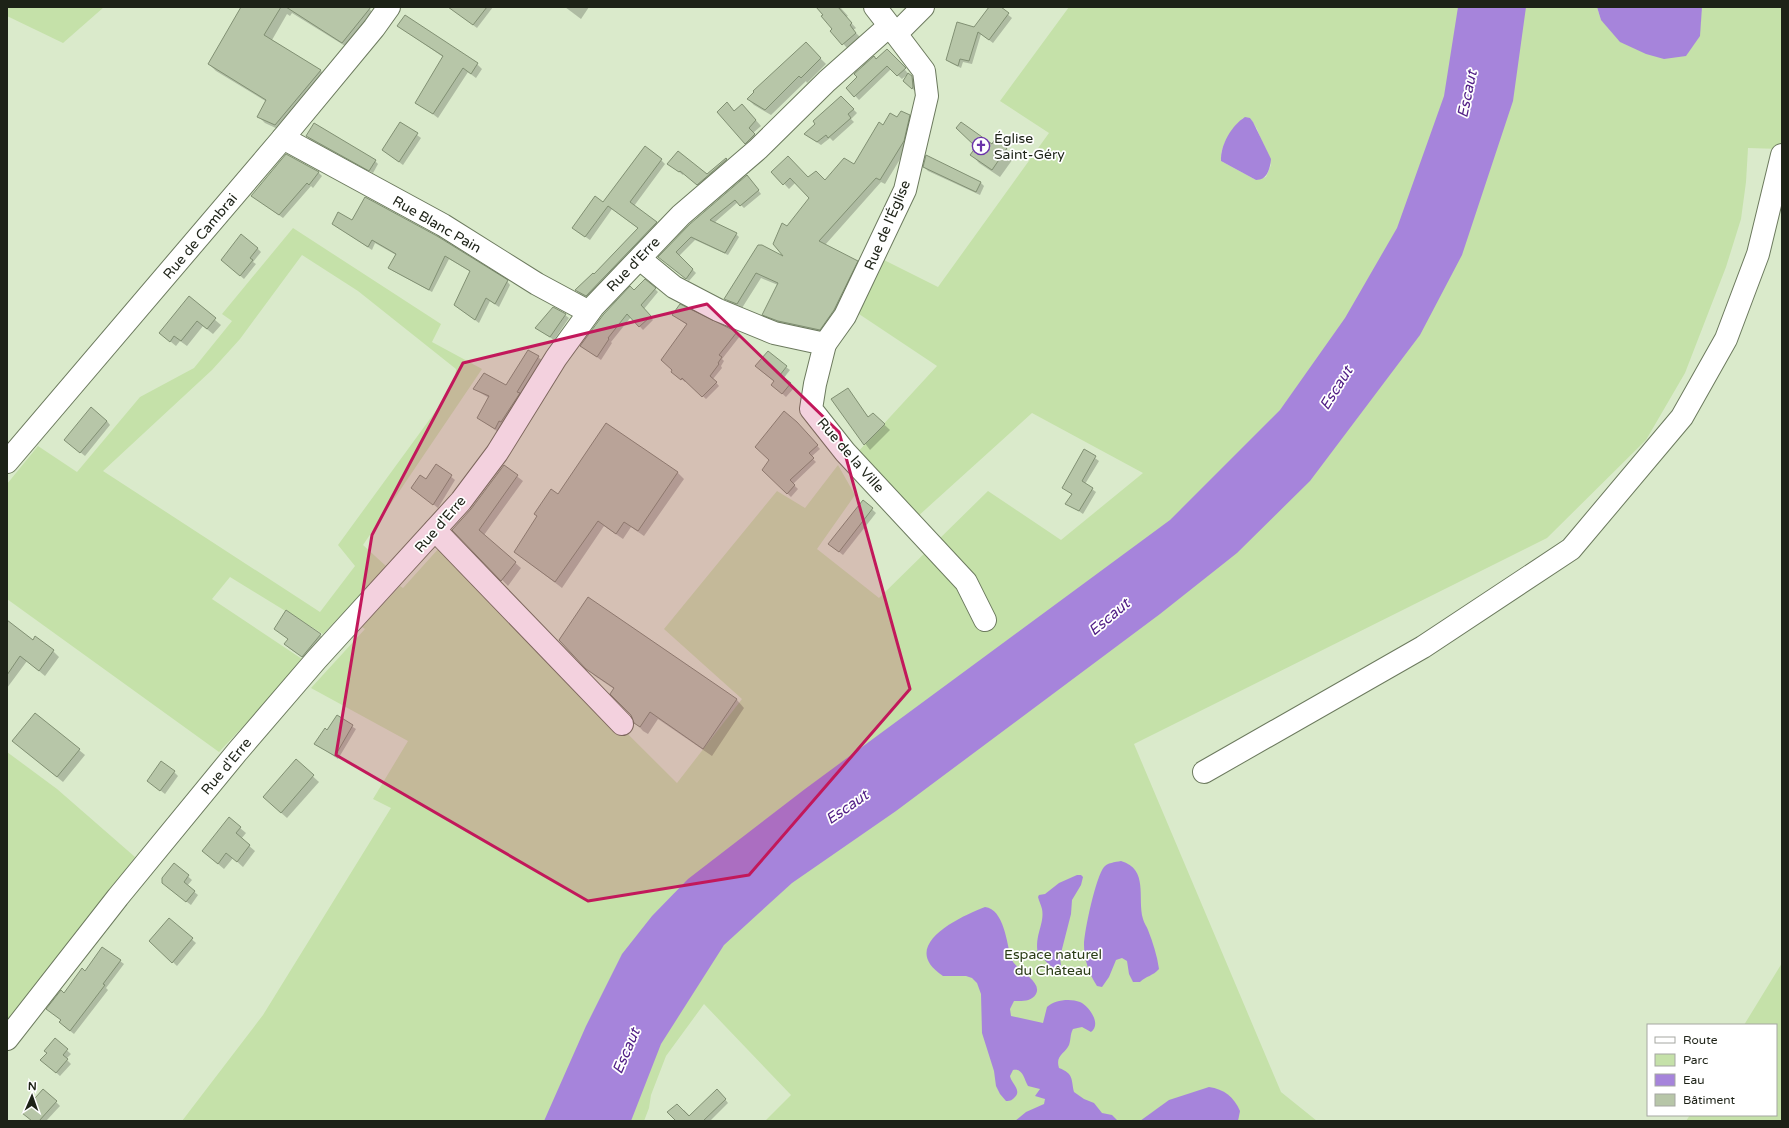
<svg xmlns="http://www.w3.org/2000/svg" width="1789" height="1128" viewBox="0 0 1789 1128" font-family="'Varela Round',sans-serif">
<style>
.green{fill:#c5e1a9;fill-rule:evenodd}
.water{fill:#a684db}
.shadow{fill:#0003}
.building{fill:#b7c6a8;stroke:#819073}
.lines{fill:none;stroke-linecap:round;stroke-linejoin:round}
.minor-casing{stroke:#6c7a5e;stroke-width:24}
.minor{stroke:#fff;stroke-width:22}
.marked{fill:#c2185b;fill-opacity:0.2;stroke:#c2185b;stroke-width:3;stroke-linejoin:round}
.labels{text-anchor:middle;stroke-width:3.5;stroke-linejoin:round;paint-order:stroke}
.poi-label{font-size:14px;fill:#1d2217;stroke:#fff;text-anchor:start}
.street-label{font-size:14px;fill:#1d2217;stroke:#fff}
.park-label{font-size:14px;fill:#2c3d17;stroke:#fff}
.water-label{font-size:15px;font-style:italic;fill:#522086;stroke:#fff}
</style>
<rect width="100%" height="100%" fill="#daeacb"/>
<g class="green">
<polygon points="7,7 104,7 63,43 7,16"/>
<path d="M1069 7H1597L1601 20 1702 10V7H1782V149L1748 148 1746 182 1741 219 1726 267 1685 373 1646 440 1547 538 1134 744 1281 1092 1317 1121H765L791 1095 704 1004 666 1056 651 1095 649 1108 644 1121H182L263 1015 391 808 373 799 408 741 311 688 365 629 362 627 400 586 403 588 440 547 677 783 742 699 664 629 777 491 805 508 838 465 855 495 817 549 879 598 988 491 1061 540 1143 473 1032 413 916 518 856 454 937 366 859 314 882 259 938 287 1049 133 1000 101ZM1243 118H1250L1257 129 1271 165 1266 177 1256 180 1221 161C1220 143 1232 131 1243 118Z"/>
<path d="M293 228 441 324 432 342 482 369 363 545 387 567 323 634 230 577 212 599 305 661 219 752 7 599V484L38 446 77 472 140 397 194 368 232 321 222 314ZM302 255 358 291 456 369 455 380 446 397 338 545 355 566 320 612 103 471 212 370 240 339Z"/>
<polygon points="7,752 57,789 135,857 7,1028"/>
<polygon points="1782,963 1782,1121 1686,1121 1690,1115 1776,1115 1776,1025 1744,1025"/>
</g>
<g class="water">
<polygon points="1458,7 1526,7 1513,101 1462,255 1420,335 1310,481 1237,553 1160,614 896,811 792,883 724,945 661,1044 631,1121 544,1121 586,1026 622,954 652,916 688,879 805,789 1170,520 1280,410 1345,318 1397,228 1444,96"/>
<polygon points="1597,7 1702,7 1700,36 1686,56 1664,59 1646,54 1620,42 1601,20"/>
<path d="M1245 117 1250 118 1253 122 1271 159C1270 169 1267 180 1256 180L1221 161C1220 145 1232 125 1245 117Z"/>
<path d="M1121 861C1149 869 1137 898 1143 919 1144 923 1147 927 1148 930 1153 943 1157 955 1159 969 1153 976 1146 976 1140 982H1133L1129 974 1127 961 1122 958 1116 960 1109 977 1102 987 1097 986C1089 974 1084 959 1084 945 1084 932 1096 876 1104 867 1107 863 1115 862 1121 861Z"/>
<path d="M1077 875H1081L1083 877 1081 885 1072 900 1071 914 1060 957 1061 966 1057 969C1049 967 1045 959 1038 954 1034 935 1045 924 1042 909 1041 905 1039 901 1038 897L1039 895 1045 894 1059 883Z"/>
<path d="M985 907C1004 909 1007 944 1011 958 1015 970 1043 981 1036 994 1031 1002 1022 1001 1014 1001L1010 1009 1011 1016 1043 1023 1047 1007C1054 1000 1070 998 1080 1002 1089 1006 1102 1024 1091 1032L1082 1027 1073 1029C1070 1034 1071 1040 1069 1045 1065 1054 1055 1055 1059 1068 1074 1074 1071 1079 1074 1092L1084 1099 1094 1103 1102 1113 1112 1115 1118 1121H1015L1026 1112 1044 1104 1045 1099 1035 1096 1040 1089 1028 1086C1024 1079 1023 1068 1013 1070L1010 1076C1011 1083 1022 1090 1015 1097 1012 1100 1011 1101 1006 1101L1000 1094 996 1086 994 1071 982 1033 981 994 977 983 972 978 966 976H943C897 946 959 917 985 907Z"/>
<path d="M1209 1087C1224 1089 1234 1097 1240 1111L1238 1121H1140L1169 1100Z"/>
</g>
<g class="shadow">
<polygon points="242,7 367,7 376,15 350,49 292,13 290,16 287,14 272,40 320,70 327,77 282,131 265,123 258,116 267,102 216,71 209,64"/>
<polygon points="462,7 493,7 477,28 461,16"/>
<polygon points="565,7 589,7 581,19"/>
<polygon points="818,7 840,7 848,16 846,17 856,28 853,30 860,37 847,48 832,31 834,29"/>
<polygon points="991,7 999,7 1012,18 993,43 981,34 972,64 963,62 961,68 951,63 947,60"/>
<polygon points="398,26 477,64 482,69 476,78 468,72 438,118 417,102 443,57"/>
<polygon points="806,44 826,64 807,83 806,81 771,115 754,105 748,99"/>
<polygon points="887,50 915,81 916,92 904,81 908,74 902,79 891,69 859,100 848,88"/>
<polygon points="841,97 857,113 851,119 854,122 833,141 830,138 821,145 805,134"/>
<polygon points="747,110 761,126 753,133 759,140 751,148 746,143 735,112"/>
<polygon points="909,116 914,121 908,146 885,184 881,182 825,245 857,261 862,266 825,334 783,325 768,319 763,314 778,285 761,278 742,308 730,304 726,299 758,246 787,259 788,227 810,198 796,182 789,189 773,172 825,182 854,165 883,127 897,118"/>
<polygon points="401,123 421,138 403,165 383,150"/>
<polygon points="307,136 375,161 378,164 373,173 311,140"/>
<polygon points="996,140 1015,156 1000,177 979,163 972,155 992,145"/>
<polygon points="726,159 730,163 702,188 684,173 683,175 672,167 707,176"/>
<polygon points="661,160 665,164 634,206 660,226 590,299 580,294 576,290 594,276 639,229 612,209 590,240 577,231 603,203"/>
<polygon points="924,167 981,183 984,186 980,195 928,171"/>
<polygon points="318,172 322,176 313,188 311,186 283,218 252,196"/>
<polygon points="750,179 761,194 744,208 738,202 714,223 736,234 739,237 728,255 695,240 679,256 696,273 689,281 659,257"/>
<polygon points="366,198 507,281 510,285 499,307 490,301 479,323 455,305 471,272 449,259 432,292 393,271 389,267 396,255 375,243 372,250 333,224 353,221"/>
<polygon points="257,248 261,252 253,262 256,264 244,279 222,260"/>
<polygon points="655,289 658,292 644,309 653,320 643,330 631,317 611,342 612,343 601,360 581,346 634,292"/>
<polygon points="189,298 221,325 213,334 203,326 187,346 180,341 176,346 160,333"/>
<polygon points="680,305 736,333 740,336 722,359 724,361 721,366 722,368 713,379 719,386 706,399 686,381 685,382 676,375 687,325 673,315"/>
<polygon points="565,315 569,318 554,340 536,328"/>
<polygon points="529,351 542,360 498,432 479,418 489,398 474,389 507,387"/>
<polygon points="786,367 790,370 783,379 794,388 786,397 776,388 775,382 760,370"/>
<polygon points="848,390 869,418 873,414 890,430 870,450 833,400"/>
<polygon points="107,421 110,425 85,456 69,443"/>
<polygon points="800,426 820,449 811,457 816,462 793,484 798,489 791,497 763,470"/>
<polygon points="1084,450 1099,461 1085,484 1096,492 1083,514 1067,503 1072,494 1067,491"/>
<polygon points="437,465 455,480 438,508 416,491"/>
<polygon points="504,466 523,481 484,535 521,568 508,586 453,530 472,509"/>
<polygon points="677,472 684,479 644,536 631,527 623,539 604,526 562,588 515,552 558,495"/>
<polygon points="863,501 876,513 843,555 833,547"/>
<polygon points="589,599 737,700 744,708 712,756 658,719 648,734 643,731 635,722 632,715 614,689 595,676 560,640"/>
<polygon points="7,621 33,641 53,651 59,657 45,676 27,661 7,688"/>
<polygon points="275,629 320,635 324,638 307,660 289,648 286,644 289,639"/>
<polygon points="337,717 356,729 338,759 316,744 328,731"/>
<polygon points="19,746 79,750 85,755 63,782"/>
<polygon points="296,761 319,782 287,818 270,803"/>
<polygon points="174,772 178,776 165,794 152,784"/>
<polygon points="240,828 246,833 241,839 255,851 243,867 233,858 224,869 203,851"/>
<polygon points="174,864 192,880 187,886 198,895 191,905 167,887"/>
<polygon points="169,919 196,943 177,966 151,941"/>
<polygon points="120,961 124,964 106,988 108,990 74,1034 64,1026 62,1020 86,972"/>
<polygon points="55,1040 71,1054 66,1059 71,1064 60,1076 45,1063 48,1053"/>
<polygon points="721,1094 728,1103 710,1121 678,1121 682,1111 684,1110 690,1116"/>
<polygon points="56,1102 60,1106 46,1121 33,1121"/>
</g>
<g class="building">
<polygon points="241,7 281,7 264,35 321,70 275,125 257,117 266,100 208,64"/>
<polygon points="286,7 371,7 342,43"/>
<polygon points="448,7 487,7 473,25"/>
<polygon points="816,7 838,7 852,23 850,25 856,33 842,45 830,31 832,29 821,16 823,15"/>
<polygon points="989,7 1001,7 1009,13 989,40 978,32 969,61 960,59 958,66 946,60 957,22 974,27"/>
<polygon points="405,15 478,63 471,74 463,68 433,114 415,103 443,56 397,26"/>
<polygon points="806,42 821,58 801,78 799,76 765,110 747,99 754,92 753,91"/>
<polygon points="887,49 906,68 897,76 887,66 854,97 846,88 857,77 854,74 874,56 876,59"/>
<polygon points="908,73 912,76 913,87 912,89 903,81"/>
<polygon points="841,96 854,109 848,114 851,118 828,138 826,135 817,142 804,134 815,124 813,121"/>
<polygon points="727,102 734,111 742,104 756,120 749,128 755,134 745,144 717,112"/>
<polygon points="901,111 910,115 904,141 880,180 876,178 819,241 858,261 834,310 820,330 778,321 762,315 778,283 756,273 737,304 724,299 758,245 762,245 783,256 773,244 782,223 787,226 809,198 790,178 783,185 771,172 788,156 808,177 816,171 825,180 844,158 854,164 879,122 883,125 890,113 897,117"/>
<polygon points="400,122 418,133 399,162 382,150"/>
<polygon points="961,122 992,144 995,139 1007,148 992,170 970,155 976,147 956,128"/>
<polygon points="314,123 376,160 369,171 306,136"/>
<polygon points="645,146 662,159 630,202 657,222 586,296 575,290 593,273 594,274 638,228 608,206 585,237 572,228 595,196 603,202"/>
<polygon points="678,151 707,174 726,158 727,159 697,185 680,171 679,172 667,164"/>
<polygon points="286,154 319,172 309,185 307,183 279,215 251,196"/>
<polygon points="926,155 981,182 976,192 923,167"/>
<polygon points="747,175 759,190 740,206 735,200 710,220 737,233 725,253 691,237 676,252 693,269 686,279 658,257 690,224"/>
<polygon points="365,197 437,236 508,280 495,304 486,298 475,320 454,305 470,271 445,256 429,290 388,268 396,254 372,240 368,247 332,224 338,212 352,220"/>
<polygon points="241,234 258,248 250,258 253,260 240,276 221,260"/>
<polygon points="645,279 656,288 641,305 651,316 639,327 627,314 608,338 609,339 597,357 580,346 603,315 630,286 634,290"/>
<polygon points="189,296 216,318 207,329 197,321 181,341 174,336 170,342 159,333"/>
<polygon points="680,304 737,332 719,355 722,357 718,363 719,364 710,376 717,382 702,397 682,378 681,380 671,372 672,370 661,360 687,324 672,315"/>
<polygon points="553,307 566,314 550,337 535,328"/>
<polygon points="528,350 539,356 517,392 520,393 501,422 499,421 495,429 477,418 489,396 473,389 484,373 506,385"/>
<polygon points="768,351 787,366 780,375 791,383 782,394 771,385 774,381 755,366"/>
<polygon points="848,388 868,417 873,413 885,424 864,445 831,399"/>
<polygon points="91,407 107,421 80,453 64,440"/>
<polygon points="784,411 797,422 818,445 809,453 814,458 790,480 795,485 787,494 762,470 769,460 755,447"/>
<polygon points="606,423 678,472 638,531 624,522 616,534 598,521 555,582 514,552 537,516 534,514 551,489 558,494"/>
<polygon points="1084,449 1096,456 1082,481 1093,488 1079,511 1065,504 1072,494 1062,488"/>
<polygon points="436,464 452,475 433,505 411,488 420,475 426,479"/>
<polygon points="504,465 518,475 479,530 516,562 501,581 452,530 471,509"/>
<polygon points="863,500 873,508 839,552 828,544"/>
<polygon points="588,597 737,699 703,749 650,712 640,727 634,723 631,715 610,694 614,688 586,669 559,640"/>
<polygon points="286,610 321,634 302,657 284,644 288,639 274,629"/>
<polygon points="7,620 33,640 35,636 54,650 39,671 20,656 7,675"/>
<polygon points="35,713 80,749 57,777 12,741"/>
<polygon points="337,715 353,725 335,756 314,744 325,728 327,730"/>
<polygon points="296,759 314,775 281,813 263,797"/>
<polygon points="161,761 175,771 160,791 147,781"/>
<polygon points="229,817 241,827 236,833 250,845 237,862 226,853 218,864 202,851"/>
<polygon points="174,863 189,875 184,882 195,891 186,902 162,883 162,878"/>
<polygon points="169,918 193,938 172,963 149,941"/>
<polygon points="102,947 121,960 103,984 105,985 70,1031 59,1022 61,1020 46,1009 61,990 64,993 82,968 85,971"/>
<polygon points="55,1038 68,1049 63,1055 68,1059 56,1073 40,1060 47,1053 44,1051"/>
<polygon points="43,1089 57,1101 39,1121 32,1121 22,1113"/>
<polygon points="717,1089 726,1099 703,1121 676,1121 667,1112 677,1104 689,1116"/>
</g>
<g class="lines">
<defs>
<g id="minor">
<polyline points="875,7 896,34 923,7"/>
<polyline points="283,138 443,225 537,284 589,312"/>
<polyline points="640,259 674,287 718,310 774,333 825,344 815,384 811,409 845,452 966,582 985,620"/>
<polyline points="825,344 845,316 905,190 927,96 924,71 896,34"/>
<polyline points="7,462 283,138 374,28 389,7"/>
<polyline points="435,530 622,724"/>
<polyline points="1204,772 1423,647 1571,549 1682,417 1726,339 1758,254 1782,155"/>
<polyline points="7,1039 118,897 237,752 316,660 461,501 497,453 556,358 593,307 681,215 758,149 827,81 889,26"/>
</g>
</defs>
<use href="#minor" class="minor-casing"/>
<use href="#minor" class="minor"/>
</g>
<path class="marked" d="M707 304 839 432 910 689 749 875 588 901 336 755 372 535 463 363Z"/>
<defs>
<symbol id="church-ring" viewBox="-11 -11 22 22"><circle r="9.5" fill="#fff" stroke="#6b33aa" stroke-width="1.5"/><path d="M-1.2-6h2.4v3.5h3.3v2.4h-3.3V6h-2.4V-.1h-3.3v-2.4h3.3Z" fill="#6b33aa"/></symbol>
</defs>
<g fill-rule="evenodd">
<use href="#church-ring" x="971" y="136" width="20" height="20"/>
</g>
<g class="labels">
<g class="poi-label">
<text x="994" y="143">Église<tspan x="994" dy="16">Saint-Géry</tspan></text>
</g>
<g class="street-label">
<text transform="translate(437 224) rotate(30)" y="5">Rue Blanc Pain</text>
<text transform="translate(887 225) rotate(-67)" y="5">Rue de l'Église</text>
<text transform="translate(200 236) rotate(-50)" y="5">Rue de Cambrai</text>
<text transform="translate(633 264) rotate(-46)" y="5">Rue d'Erre</text>
<text transform="translate(851 455) rotate(49)" y="5">Rue de la Ville</text>
<text transform="translate(440 524) rotate(-49)" y="5">Rue d'Erre</text>
<text transform="translate(226 766) rotate(-50)" y="5">Rue d'Erre</text>
</g>
<g class="park-label">
<text x="1053" y="959">Espace naturel<tspan x="1053" dy="16">du Château</tspan></text>
</g>
<g class="water-label">
<text transform="translate(1467 94) rotate(-78)" y="5">Escaut</text>
<text transform="translate(1336 388) rotate(-58)" y="5">Escaut</text>
<text transform="translate(1109 617) rotate(-40)" y="5">Escaut</text>
<text transform="translate(847 807) rotate(-35)" y="5">Escaut</text>
<text transform="translate(626 1051) rotate(-67)" y="5">Escaut</text>
</g>
</g>
<rect width="1789" height="1128" fill="none" stroke="#1d2217" stroke-width="16"/>
<rect x="1647" y="1024" width="130" height="92" fill="#ffffff" stroke="#a5a7a2"/>
<rect x="1655" y="1037" width="20" height="6" fill="#ffffff" stroke="#a5a7a2"/>
<text x="1683" y="1044" font-size="12" fill="#1d2217">Route</text>
<rect x="1655" y="1054" width="20" height="12" fill="#c5e1a9" stroke="#a5a7a2"/>
<text x="1683" y="1064" font-size="12" fill="#1d2217">Parc</text>
<rect x="1655" y="1074" width="20" height="12" fill="#a684db" stroke="#a5a7a2"/>
<text x="1683" y="1084" font-size="12" fill="#1d2217">Eau</text>
<rect x="1655" y="1094" width="20" height="12" fill="#b7c6a8" stroke="#a5a7a2"/>
<text x="1683" y="1104" font-size="12" fill="#1d2217">Bâtiment</text>
<g transform="translate(32 1096) rotate(2)" stroke="#ffffff" stroke-width="3" paint-order="stroke">
<path d="M0-3L7 15L0 10L-7 15Z" fill="#1d2217"/>
<text y="-6" font-size="11" font-weight="bold" text-anchor="middle" fill="#1d2217">N</text>
</g>
</svg>
